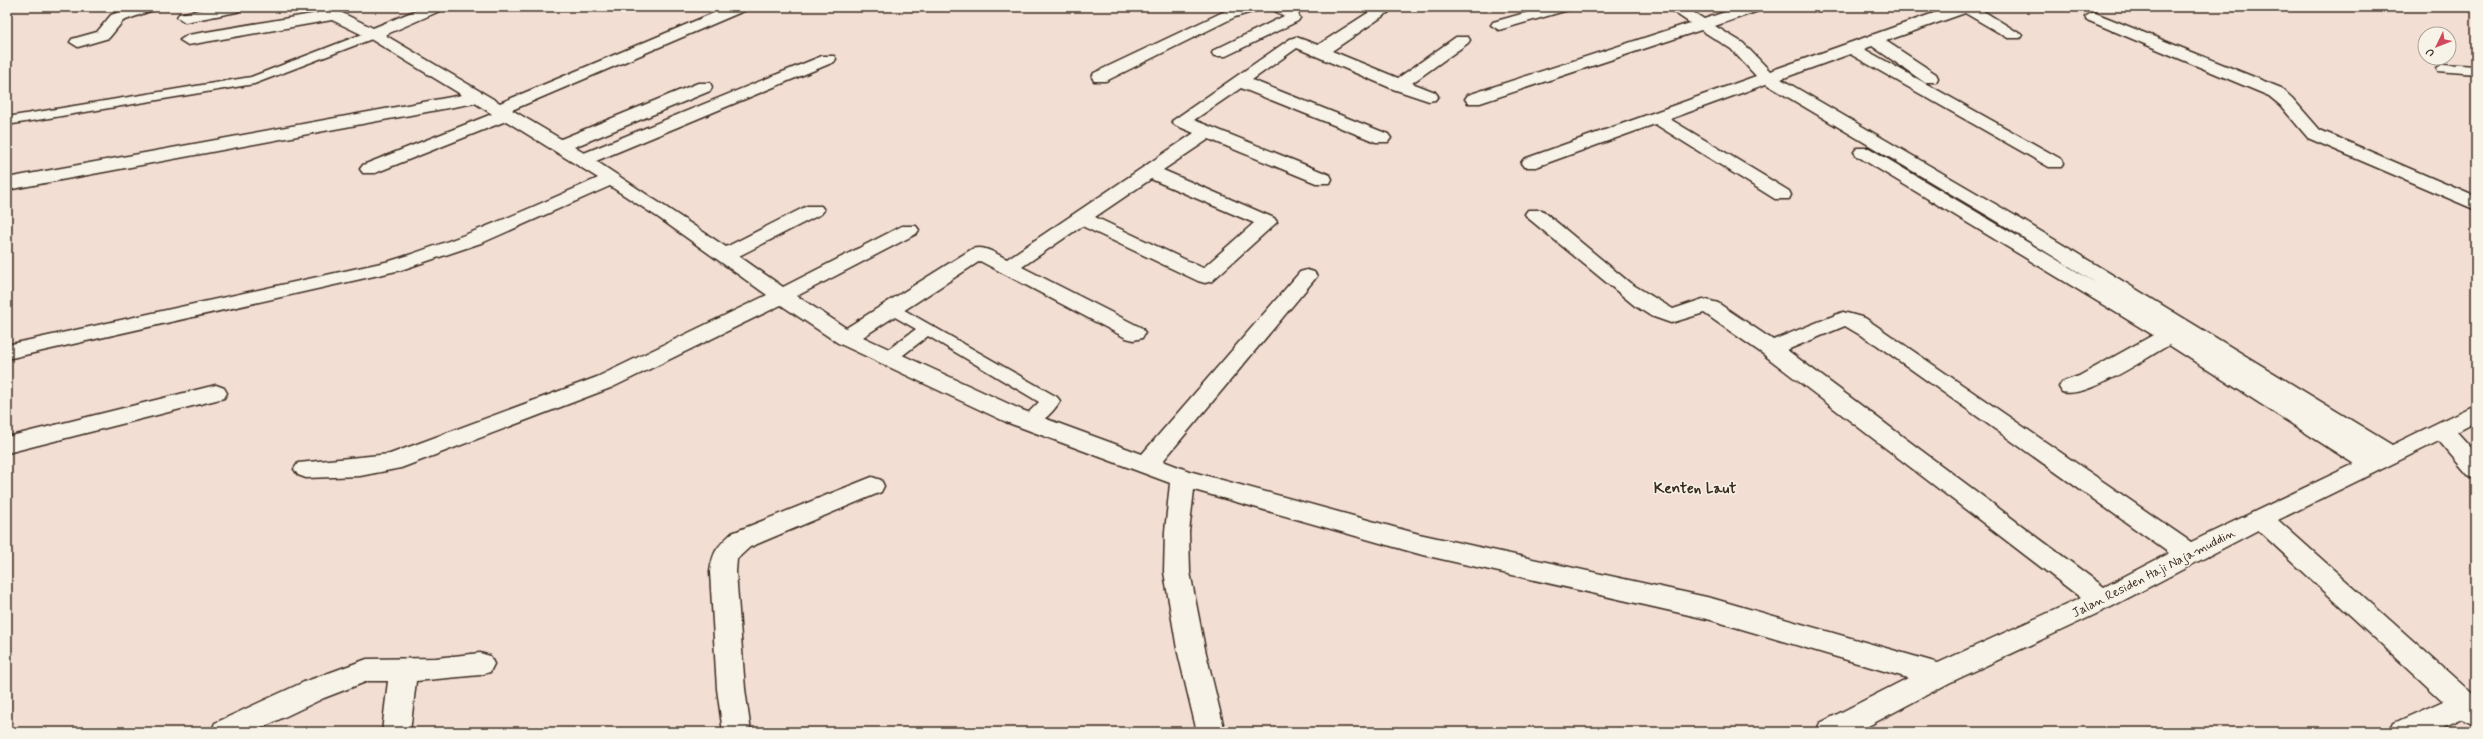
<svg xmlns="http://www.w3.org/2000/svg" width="2483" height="739" viewBox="0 0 2483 739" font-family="Mynerve,sans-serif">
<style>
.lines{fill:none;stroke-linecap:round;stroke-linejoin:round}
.lane-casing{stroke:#3b2a1e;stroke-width:3}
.street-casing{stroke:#3b2a1e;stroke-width:3}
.lane{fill:#f7f3e8;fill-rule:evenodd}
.street{fill:#f7f3e8;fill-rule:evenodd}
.labels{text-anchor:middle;stroke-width:3;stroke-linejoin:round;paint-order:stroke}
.street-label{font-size:13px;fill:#3b2a1e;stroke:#f7f3e8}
.quarter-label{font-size:15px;font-weight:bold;fill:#3b2a1e;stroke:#f7f3e8}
</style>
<rect width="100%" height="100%" fill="#f3ded4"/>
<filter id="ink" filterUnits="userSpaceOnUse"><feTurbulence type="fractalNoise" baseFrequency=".025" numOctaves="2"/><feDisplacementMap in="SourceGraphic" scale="8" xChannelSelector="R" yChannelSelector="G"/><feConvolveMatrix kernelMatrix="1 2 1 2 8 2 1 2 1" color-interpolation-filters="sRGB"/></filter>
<g filter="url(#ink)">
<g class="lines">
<defs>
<g id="lane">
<polygon points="373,30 377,31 379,34 377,37 254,84 7,125 7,117 251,77"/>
<polygon points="2443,64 2476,66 2476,74 2438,71 2437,68"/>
<path d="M892 303 1057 397 1060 401C1053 413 1036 430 1022 426L1019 422 1039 402 928 336 894 362H882L880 358 882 354 916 329 886 312 884 308 886 304Z"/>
</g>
<g id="street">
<polygon points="133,7 156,7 153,10 123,21 109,38 78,47 70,42 72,39 97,32 111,15"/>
<polygon points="213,7 245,7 237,12 185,22 177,17 179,14"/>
<path d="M310 7H330L373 28 424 7H445L442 10 385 35 500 103 728 7H749L746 10 512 110 561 139 698 83H710L712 87 710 91 574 147 584 153 822 56H834L836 59 834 62 596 161 726 247 807 206H821L824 210 821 214 739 256 783 287 902 226H916L919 230 916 234 797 296 846 328 972 249C985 245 996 254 1007 259L1194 133 1175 125 1172 121 1290 39 1296 37 1318 45 1377 7H1390L1389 12 1332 51 1398 78 1456 37H1468L1470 40 1468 43 1412 83 1435 92 1438 96 1435 100 1429 101 1393 89 1297 48 1252 80 1388 134 1391 138 1388 142H1376L1241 88 1194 120 1330 175 1332 179 1330 183H1316L1209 139 1163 170 1274 218 1277 222 1212 281 1205 283 1198 281 1082 226 1022 267 1142 328 1145 333 1142 338 1134 340 1126 338 980 261 863 337 1022 410 1142 454 1300 272 1307 270 1314 272 1317 276 1314 280 1163 461 1189 471 1419 534 1711 598 1938 663 2081 598 1763 354 1704 313 1671 323 1651 316 1635 306 1528 218 1525 214 1528 210H1542L1630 283 1673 309 1703 299 1718 303 1773 340 1843 312 1865 318 2191 542 2354 464 2169 345C2146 358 2087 399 2062 392L2059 387 2062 382 2079 376 2153 335 1857 156 1854 152 1857 148H1869L2096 283 2000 223 1766 84 1670 119 1789 191 1791 195 1789 199H1775L1655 124 1536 167H1524L1521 163 1524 159 1756 76 1731 49 1701 30 1480 103H1468L1465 99 1468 95 1690 23 1666 7H1685L1704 19 1740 7H1764L1761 10 1715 26 1743 43 1770 71 1951 7H1977L2022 35 2020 38H2008L1965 13 1886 41 1936 74 1938 78 1936 82H1924L1872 46 1864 49 2061 159 2064 163 2061 167H2049L1850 54 1781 79 2014 215 2392 445 2476 404V422L2457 432 2476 453V478L2468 475 2439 441 2278 520 2476 697V726L2462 719 2433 732H2390L2394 723 2443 701 2258 530 2111 607 1949 683 1857 732H1816L1820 723 1908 678 1711 620 1419 554 1194 490 1189 532 1190 572 1205 649 1225 732H1197L1177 649 1164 572 1165 532 1170 483 1006 422 838 343 781 305 613 387 401 468 360 476 306 478 298 475 294 469 298 463 390 454 597 377 767 295 659 218 610 186 484 242 401 270 7 359V345L390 261C462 239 529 209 598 178L506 121 375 173H363L360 169 363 165 492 114 475 103 7 190V178L462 95 367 37 332 20 188 45 180 40 188 35 318 13ZM1151 179 1254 223 1203 268 1095 217ZM1845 326 1877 345 2169 553 2104 587 1787 350Z"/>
<polygon points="1237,7 1262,7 1259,10 1235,17 1106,81 1094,81 1092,77 1094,73 1225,11"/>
<polygon points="1273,7 1290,7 1297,11 1300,18 1298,21 1226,56 1214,56 1212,53 1214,50 1284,16 1275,11"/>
<polygon points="1546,7 1571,7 1568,10 1499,30 1491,25 1493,22"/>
<polygon points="2093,12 2281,88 2292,98 2320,130 2476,197 2476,210 2308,138 2280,105 2269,96 2087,20 2085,17"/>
<polygon points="216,385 224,388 227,393 224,398 7,453 7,437"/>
<path d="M872 477 881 480 884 486 881 492 750 547 737 559 736 572 745 689 751 732H723L717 689 710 572C713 551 717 547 732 533Z"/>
<polygon points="480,653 490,656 494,664 490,672 480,675 416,681 410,732 382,732 388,681 368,681 324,698 253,732 211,732 215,723 304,682 367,659 436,658"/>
</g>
</defs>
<use href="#lane" class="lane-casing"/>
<use href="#street" class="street-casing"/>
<use href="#lane" class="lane"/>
<use href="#street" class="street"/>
</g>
</g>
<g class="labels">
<g class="street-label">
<text transform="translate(2153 572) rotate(-27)" y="5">Jalan Residen Haji Najamuddin</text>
</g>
<g class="quarter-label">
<text x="1695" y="493">Kenten Laut</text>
</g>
</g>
<rect width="2483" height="739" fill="none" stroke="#f7f3e8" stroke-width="24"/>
<rect x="12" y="12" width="2459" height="715" fill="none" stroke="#3b2a1e" stroke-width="1.5" filter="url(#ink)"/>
<g transform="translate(2437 46) rotate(227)"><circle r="19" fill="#f7f3e8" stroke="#aca397"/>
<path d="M0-3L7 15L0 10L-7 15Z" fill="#d1495b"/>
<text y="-6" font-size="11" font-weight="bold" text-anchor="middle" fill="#3b2a1e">U</text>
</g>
</svg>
